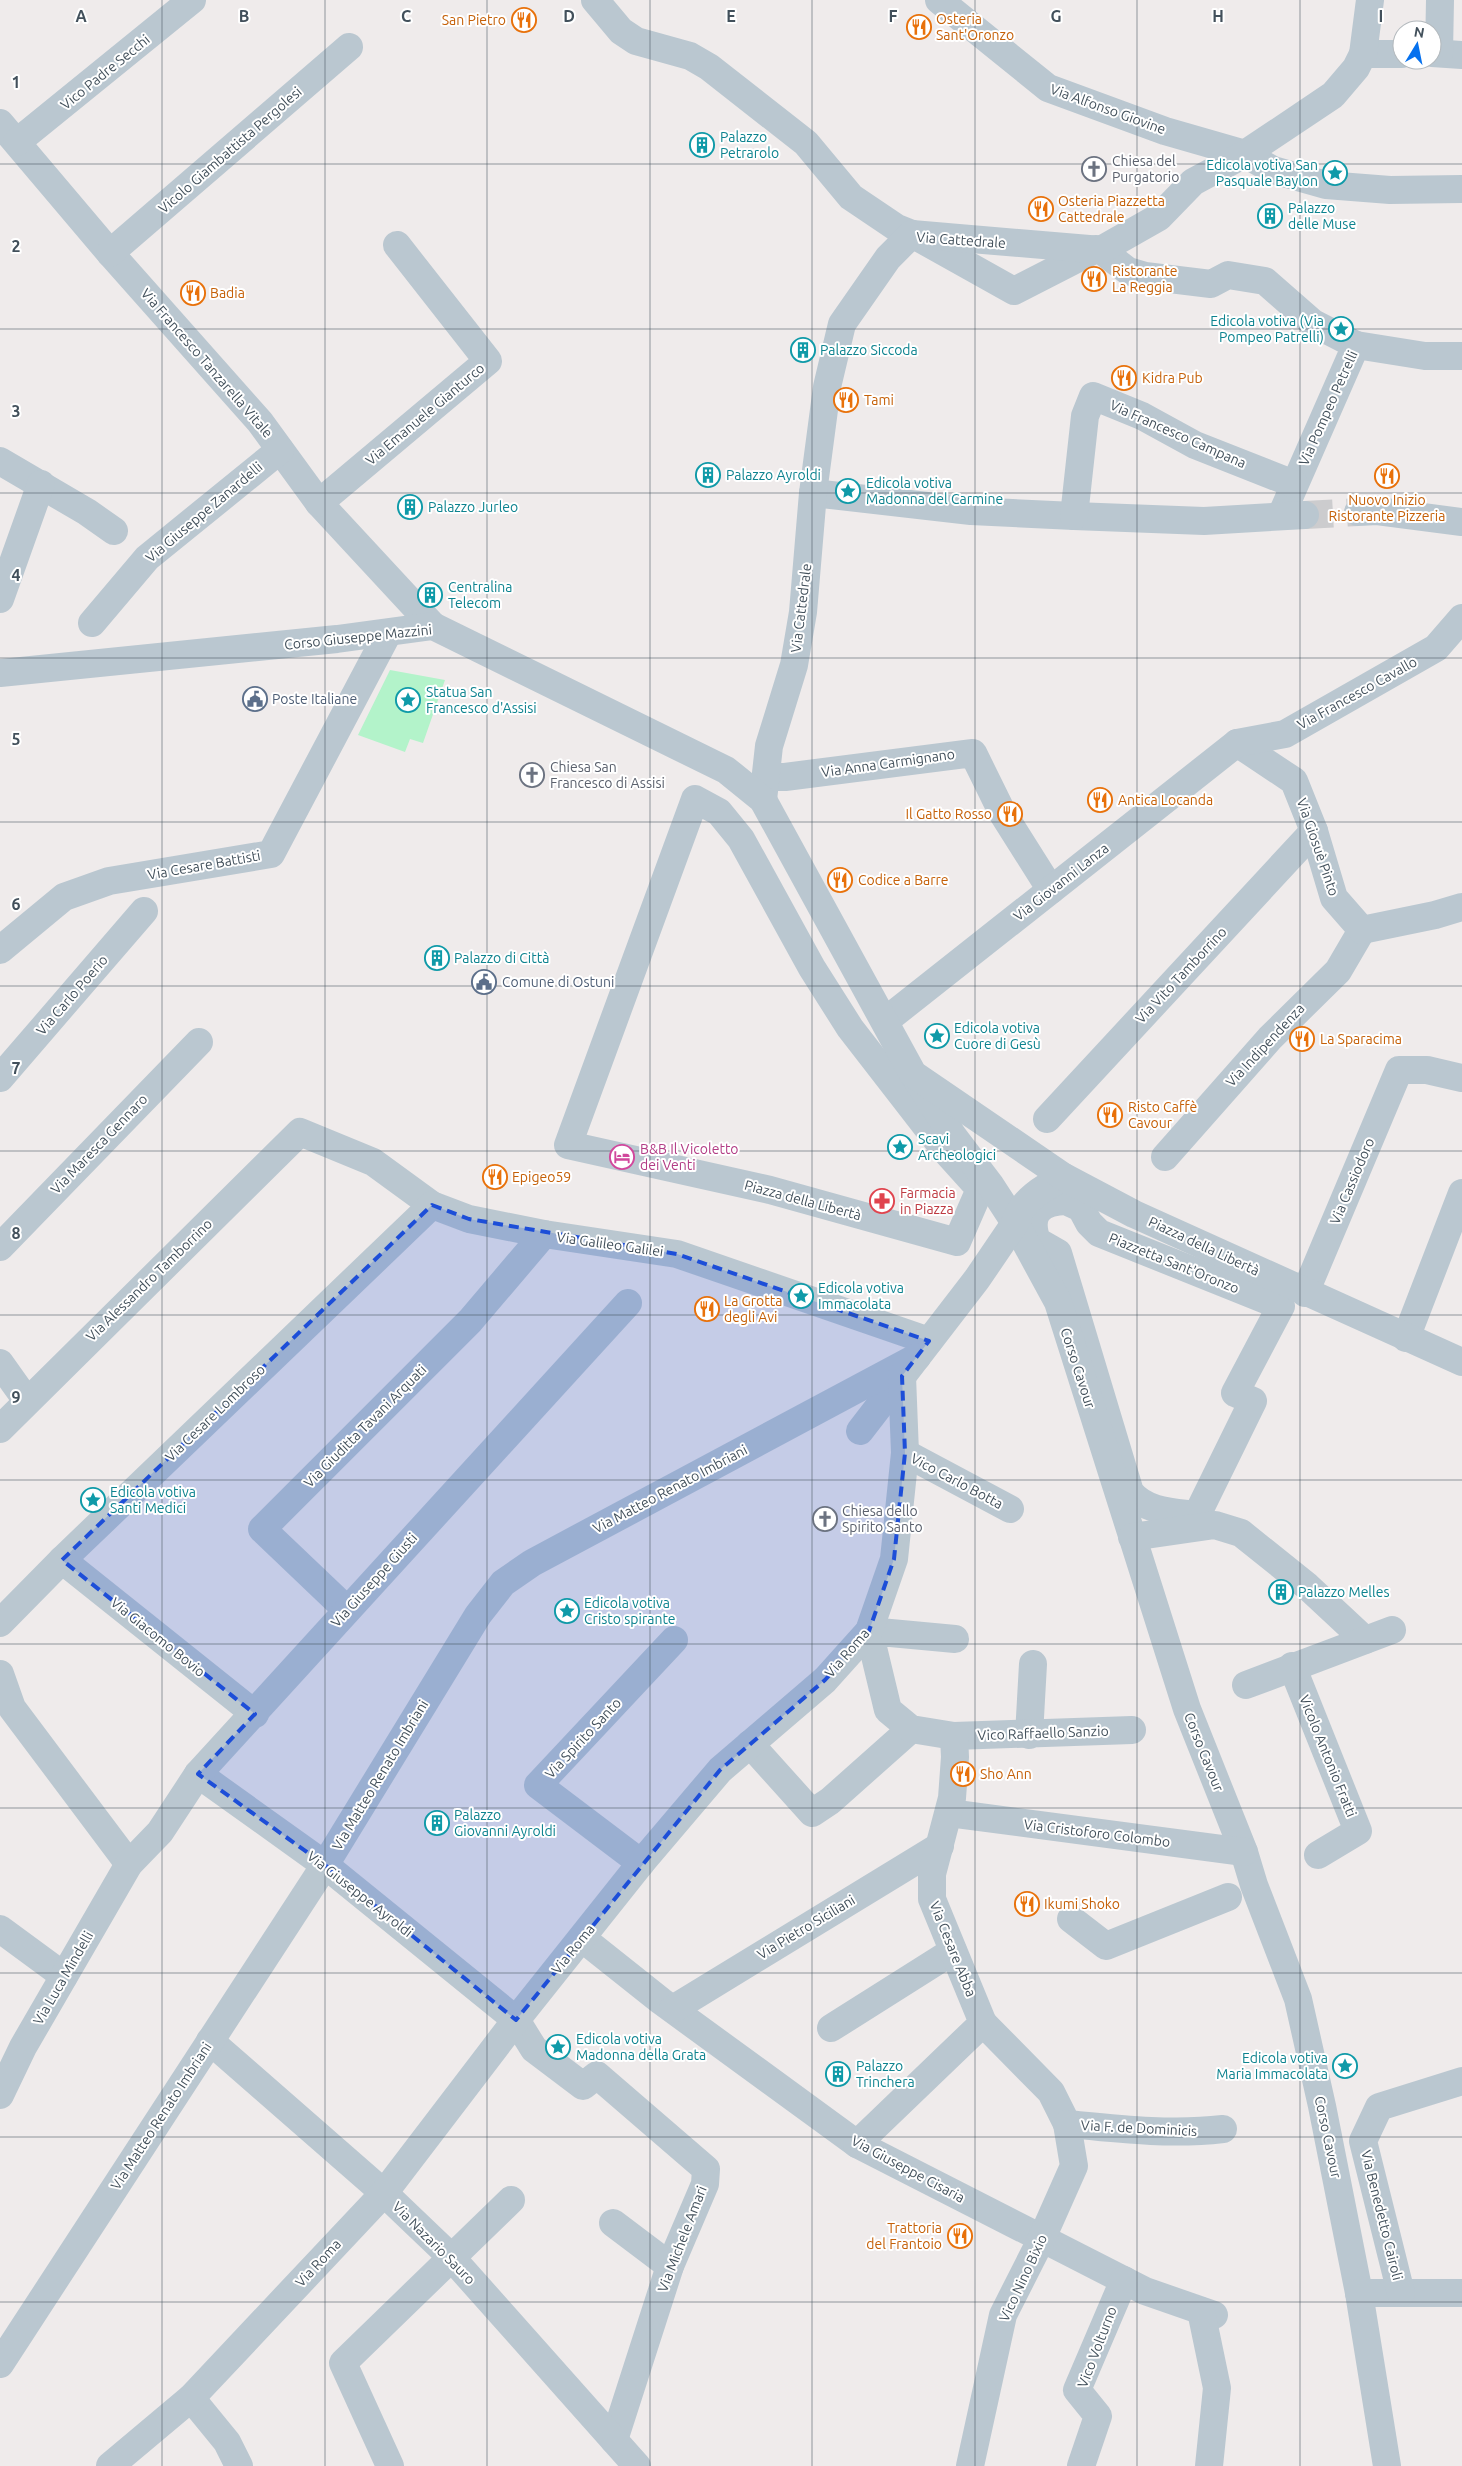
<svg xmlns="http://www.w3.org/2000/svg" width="1462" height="2466" viewBox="0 0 1462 2466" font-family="Ubuntu,sans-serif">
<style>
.green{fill:#b3f3ca}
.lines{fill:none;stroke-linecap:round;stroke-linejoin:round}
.minor-tunnel{stroke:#ccccce;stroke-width:28;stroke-dasharray:28 14;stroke-linecap:butt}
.pedestrian{stroke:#bac7d0;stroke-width:28}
.minor{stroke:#bac7d0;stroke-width:28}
.tertiary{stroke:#bac7d0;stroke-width:28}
.marked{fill:#1d4ed8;fill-opacity:0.2;stroke:#1d4ed8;stroke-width:4;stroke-dasharray:10 6;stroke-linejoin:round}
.grid{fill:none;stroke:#42505b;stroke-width:1;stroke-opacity:0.55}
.labels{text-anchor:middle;stroke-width:4;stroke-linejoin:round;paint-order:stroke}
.food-label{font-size:14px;fill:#c56008;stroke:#fff;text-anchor:start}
.street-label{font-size:14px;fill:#42505b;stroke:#fff}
.culture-label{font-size:14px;fill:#0d838f;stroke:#fff;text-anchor:start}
.worship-label{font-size:14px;fill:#5b616d;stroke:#fff;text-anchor:start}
.service-label{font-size:14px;fill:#4e5e75;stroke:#fff;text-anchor:start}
.hotel-label{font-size:14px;fill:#b23c85;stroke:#fff;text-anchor:start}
.health-label{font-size:14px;fill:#be3a42;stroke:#fff;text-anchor:start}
.grid-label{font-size:16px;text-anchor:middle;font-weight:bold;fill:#42505b;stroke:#fff;stroke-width:4;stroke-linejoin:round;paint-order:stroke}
</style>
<rect width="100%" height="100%" fill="#efebeb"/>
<polygon class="green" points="390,670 445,680 423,743 410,739 405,752 358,735"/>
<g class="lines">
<polyline class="minor-tunnel" points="1305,515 1358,512"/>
<g class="pedestrian">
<polyline points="912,234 1014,291 1096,249"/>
<polygon points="695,799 719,812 741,839 812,968 850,1028 943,1148 980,1189 957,1242 770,1190 568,1145"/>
<polyline points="1047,1119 1314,831"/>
<polyline points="1165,1157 1270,1038 1338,971 1362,930"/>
<path d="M1066 1201 1081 1208 1089 1223 1099 1233 1281 1306 1235 1393 1253 1401 1197 1515C1173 1512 1146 1512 1130 1492L1058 1253 1037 1241C1028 1215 1038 1202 1066 1201Z"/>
</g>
<g class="minor">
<polyline points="595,0 621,31 636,41 690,56 709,67 806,143 851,197 897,228 912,234"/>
<polyline points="939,0 1048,88 1165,131 1245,154 1273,170 1326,185 1390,190 1462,189"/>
<polyline points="1432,53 1462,55"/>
<polyline points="1439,53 1440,0"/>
<polyline points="1363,54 1402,54"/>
<polyline points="0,123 110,253 260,422 319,503 433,626"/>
<polyline points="17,142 192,0"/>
<polyline points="1101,250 1128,271 1145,276 1211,284 1228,275 1265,281 1313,323 1356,345 1281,516"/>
<polyline points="110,253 349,47"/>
<polyline points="1356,345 1425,356 1462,356"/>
<polyline points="0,461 87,512 114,531"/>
<polyline points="813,493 971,511 1074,516 1204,521 1305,515"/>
<polyline points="319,503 488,361 397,245"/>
<polyline points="1358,512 1377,511 1462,522"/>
<polyline points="1074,516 1085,416 1093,396 1142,416 1195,445 1294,484"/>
<polyline points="0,599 41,484"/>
<polyline points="92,623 147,558 280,450"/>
<polyline points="1237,743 1294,781 1314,831 1334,898 1362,930 1435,915 1462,907"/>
<polyline points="766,777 785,777 973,753 1003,814 1051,890"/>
<polyline points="763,800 769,746 794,665 803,612 813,493 827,387 842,324 888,258 912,234 1101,250 1159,217 1193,182 1245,154 1333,95 1356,68 1363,54 1370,0"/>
<polyline points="0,950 64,897 109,881 271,854 388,633"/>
<polyline points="885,1021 1237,743 1285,734 1436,648 1462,618"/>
<polyline points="913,1074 953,1136 991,1186 1015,1223 1058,1302 1187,1709 1244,1852 1254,1885 1298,1999 1322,2106 1359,2293 1387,2466"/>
<polyline points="0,1078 144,911"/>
<polyline points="0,1247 199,1042"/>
<polyline points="1305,1293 1399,1070 1427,1070 1462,1078"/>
<polyline points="1406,1338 1462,1193"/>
<polyline points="0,1363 27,1401"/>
<polyline points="0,1429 300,1132 373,1162 432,1205 469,1219 544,1234 677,1254 929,1341"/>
<path d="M860 1431 977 1279 1015 1223C1021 1200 1045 1187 1064 1177"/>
<polyline points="905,1453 1010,1509"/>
<polyline points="1132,1537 1215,1525 1241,1533 1307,1586 1365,1640"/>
<polyline points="62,1560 255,1714"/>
<polyline points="347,1610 262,1529 470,1321 544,1234"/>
<polyline points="0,1623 62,1560 432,1205"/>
<polyline points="1292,1666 1358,1831 1318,1855"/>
<polyline points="0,1674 12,1708 129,1864"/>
<polyline points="1246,1685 1392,1630"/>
<polyline points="1029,1735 1033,1664"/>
<polyline points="954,1736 1132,1730"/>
<polyline points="750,1744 812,1813 830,1801 911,1729"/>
<polyline points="198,1774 325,1865 516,2020 534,2049 583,2086 597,2075 706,2169 705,2184 670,2266 614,2440"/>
<polyline points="949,1813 1244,1852"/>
<polyline points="641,1863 538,1785 674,1640"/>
<polyline points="1071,1919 1106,1946 1228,1897"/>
<polyline points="0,1929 64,1976"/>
<polyline points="583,1939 661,2001 857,2144 1145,2291 1214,2315"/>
<polyline points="673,2009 940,1846"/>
<path d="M983 2023 1051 2092 1067 2124C1119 2129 1171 2135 1223 2129"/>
<polyline points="831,2028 953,1951"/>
<polyline points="210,2041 384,2193 451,2257 637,2466"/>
<polyline points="0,2095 23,2047 129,1864 160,1832 198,1774 628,1303"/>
<polyline points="857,2144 983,2023 932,1899 932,1874 952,1798 955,1757 954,1736 911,1729 888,1710 869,1631 955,1639"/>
<polyline points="613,2223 670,2266"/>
<polyline points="1359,2293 1462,2293"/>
<polyline points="1401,2293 1363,2141 1379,2107 1462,2081"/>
<polyline points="1201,2311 1217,2388 1209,2466"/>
<polyline points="0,2364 325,1865 478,1615 503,1583 532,1563 917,1357"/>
<polyline points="191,2398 227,2442 239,2466"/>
<polyline points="110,2466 191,2398 384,2193 516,2020 641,1863 720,1770 825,1680 869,1631 894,1559 905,1453 902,1376"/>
<polyline points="390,2466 343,2363 511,2200"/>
<polyline points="970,2466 1003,2315 1042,2238 1074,2166 1067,2124"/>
<polyline points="1081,2466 1098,2416 1077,2390 1124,2280"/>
</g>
<polyline class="tertiary" points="0,673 337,639 433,626 726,770 763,800 913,1074 1064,1177 1134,1214 1462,1362"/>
</g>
<path class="marked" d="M432 1205 469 1219 677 1254 929 1341 902 1376 905 1453 894 1559 869 1631 825 1680 720 1770 516 2020 325 1865 198 1774 255 1714 62 1560Z"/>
<path class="grid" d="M162 0V2466M325 0V2466M487 0V2466M650 0V2466M812 0V2466M975 0V2466M1137 0V2466M1300 0V2466M0 164H1462M0 329H1462M0 493H1462M0 658H1462M0 822H1462M0 986H1462M0 1151H1462M0 1315H1462M0 1480H1462M0 1644H1462M0 1808H1462M0 1973H1462M0 2137H1462M0 2302H1462"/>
<defs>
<symbol id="restaurant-ring" viewBox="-11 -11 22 22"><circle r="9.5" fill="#fff" stroke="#e8710a" stroke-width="1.5"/><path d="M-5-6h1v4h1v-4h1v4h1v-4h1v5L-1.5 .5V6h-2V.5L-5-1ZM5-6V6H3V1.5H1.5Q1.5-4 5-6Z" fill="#e8710a"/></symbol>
<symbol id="building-ring" viewBox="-11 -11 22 22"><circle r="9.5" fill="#fff" stroke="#0f9aa8" stroke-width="1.5"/><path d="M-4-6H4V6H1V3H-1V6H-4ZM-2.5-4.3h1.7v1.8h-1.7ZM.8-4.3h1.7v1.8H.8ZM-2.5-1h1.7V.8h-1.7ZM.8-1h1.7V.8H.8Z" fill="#0f9aa8"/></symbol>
<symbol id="church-ring" viewBox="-11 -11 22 22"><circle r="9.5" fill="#fff" stroke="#6b7280" stroke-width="1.5"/><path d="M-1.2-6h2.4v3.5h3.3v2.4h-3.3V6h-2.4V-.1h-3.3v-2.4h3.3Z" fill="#6b7280"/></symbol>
<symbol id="sight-ring" viewBox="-11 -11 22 22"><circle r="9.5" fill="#fff" stroke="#0f9aa8" stroke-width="1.5"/><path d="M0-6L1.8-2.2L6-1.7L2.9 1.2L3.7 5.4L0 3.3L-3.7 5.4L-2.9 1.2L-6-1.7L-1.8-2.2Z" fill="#0f9aa8"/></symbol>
<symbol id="civic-ring" viewBox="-11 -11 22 22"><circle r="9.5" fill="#fff" stroke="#5c6f8a" stroke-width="1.5"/><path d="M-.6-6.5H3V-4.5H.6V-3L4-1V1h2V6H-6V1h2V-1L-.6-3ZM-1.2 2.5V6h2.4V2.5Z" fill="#5c6f8a"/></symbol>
<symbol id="hotel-ring" viewBox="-11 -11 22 22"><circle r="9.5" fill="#fff" stroke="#d1479c" stroke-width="1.5"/><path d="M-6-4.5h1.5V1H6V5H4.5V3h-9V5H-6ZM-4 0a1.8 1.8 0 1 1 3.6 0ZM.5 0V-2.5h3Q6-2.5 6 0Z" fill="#d1479c"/></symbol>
<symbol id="pharmacy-ring" viewBox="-11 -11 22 22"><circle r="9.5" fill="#fff" stroke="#e0444e" stroke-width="1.5"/><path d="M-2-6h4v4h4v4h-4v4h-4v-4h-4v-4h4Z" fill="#e0444e"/></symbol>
</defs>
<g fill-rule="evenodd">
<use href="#restaurant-ring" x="510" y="6" width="28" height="28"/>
<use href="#restaurant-ring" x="905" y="13" width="28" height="28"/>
<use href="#building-ring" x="688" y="131" width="28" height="28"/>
<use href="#church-ring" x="1080" y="155" width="28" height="28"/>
<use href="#sight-ring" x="1321" y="159" width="28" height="28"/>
<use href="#restaurant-ring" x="1027" y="195" width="28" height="28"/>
<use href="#building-ring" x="1256" y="202" width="28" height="28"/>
<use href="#restaurant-ring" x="1080" y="265" width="28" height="28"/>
<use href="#restaurant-ring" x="179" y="279" width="28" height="28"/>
<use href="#sight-ring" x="1327" y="315" width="28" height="28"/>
<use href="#building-ring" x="789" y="336" width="28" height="28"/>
<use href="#restaurant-ring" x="1110" y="364" width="28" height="28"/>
<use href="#restaurant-ring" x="832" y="386" width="28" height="28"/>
<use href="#building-ring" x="694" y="461" width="28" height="28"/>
<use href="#restaurant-ring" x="1373" y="462" width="28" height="28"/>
<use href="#sight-ring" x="834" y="477" width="28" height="28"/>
<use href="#building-ring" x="396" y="493" width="28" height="28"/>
<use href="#building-ring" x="416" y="581" width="28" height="28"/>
<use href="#civic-ring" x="241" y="685" width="28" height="28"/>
<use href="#sight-ring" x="394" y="686" width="28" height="28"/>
<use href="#church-ring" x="518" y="761" width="28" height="28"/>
<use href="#restaurant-ring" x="1086" y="786" width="28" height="28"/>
<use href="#restaurant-ring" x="996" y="800" width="28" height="28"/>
<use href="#restaurant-ring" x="826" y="866" width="28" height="28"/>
<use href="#building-ring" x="423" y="944" width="28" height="28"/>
<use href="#civic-ring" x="470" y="968" width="28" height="28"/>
<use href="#sight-ring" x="923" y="1022" width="28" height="28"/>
<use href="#restaurant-ring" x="1288" y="1025" width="28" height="28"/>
<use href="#restaurant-ring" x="1096" y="1101" width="28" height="28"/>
<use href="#sight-ring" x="886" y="1133" width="28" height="28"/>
<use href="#hotel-ring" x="608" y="1143" width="28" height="28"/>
<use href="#restaurant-ring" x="481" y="1163" width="28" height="28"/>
<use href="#pharmacy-ring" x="868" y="1187" width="28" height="28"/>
<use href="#sight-ring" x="787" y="1282" width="28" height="28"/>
<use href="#restaurant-ring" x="693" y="1295" width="28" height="28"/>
<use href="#sight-ring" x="79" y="1486" width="28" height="28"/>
<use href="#church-ring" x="811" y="1505" width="28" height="28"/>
<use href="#building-ring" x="1267" y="1578" width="28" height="28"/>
<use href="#sight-ring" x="553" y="1597" width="28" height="28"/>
<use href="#restaurant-ring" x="949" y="1760" width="28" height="28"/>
<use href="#building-ring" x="423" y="1809" width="28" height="28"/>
<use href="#restaurant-ring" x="1013" y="1890" width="28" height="28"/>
<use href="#sight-ring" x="544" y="2033" width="28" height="28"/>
<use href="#sight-ring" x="1331" y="2052" width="28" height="28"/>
<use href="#building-ring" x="824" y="2060" width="28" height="28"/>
<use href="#restaurant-ring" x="946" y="2222" width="28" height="28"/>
</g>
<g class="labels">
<g class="food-label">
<text x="936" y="24">Osteria<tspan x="936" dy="16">Sant'Oronzo</tspan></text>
<text x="506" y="25" text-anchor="end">San Pietro</text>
<text x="1058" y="206">Osteria Piazzetta<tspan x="1058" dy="16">Cattedrale</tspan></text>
<text x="1112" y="276">Ristorante<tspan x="1112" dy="16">La Reggia</tspan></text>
<text x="210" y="298">Badia</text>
<text x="1142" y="383">Kidra Pub</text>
<text x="864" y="405">Tami</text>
<text x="1387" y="505" text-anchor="middle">Nuovo Inizio<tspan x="1387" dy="16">Ristorante Pizzeria</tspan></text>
<text x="1118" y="805">Antica Locanda</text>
<text x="992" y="819" text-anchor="end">Il Gatto Rosso</text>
<text x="858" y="885">Codice a Barre</text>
<text x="1320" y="1044">La Sparacima</text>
<text x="1128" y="1112">Risto Caffè<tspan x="1128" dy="16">Cavour</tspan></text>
<text x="512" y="1182">Epigeo59</text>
<text x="724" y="1306">La Grotta<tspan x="724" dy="16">degli Avi</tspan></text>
<text x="980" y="1779">Sho Ann</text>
<text x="1044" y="1909">Ikumi Shoko</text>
<text x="942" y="2233" text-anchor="end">Trattoria<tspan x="942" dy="16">del Frantoio</tspan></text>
</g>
<g class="street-label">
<text transform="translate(105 72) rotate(-39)" y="5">Vico Padre Secchi</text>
<text transform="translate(1108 109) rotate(20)" y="5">Via Alfonso Giovine</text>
<text transform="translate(230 150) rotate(-41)" y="5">Vicolo Giambattista Pergolesi</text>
<text transform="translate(961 240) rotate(4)" y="5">Via Cattedrale</text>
<text transform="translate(207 363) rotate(49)" y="5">Via Francesco Tanzarella Vitale</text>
<text transform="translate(1328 408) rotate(-66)" y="5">Via Pompeo Petrelli</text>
<text transform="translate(425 414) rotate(-40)" y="5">Via Emanuele Gianturco</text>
<text transform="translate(1178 434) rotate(24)" y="5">Via Francesco Campana</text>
<text transform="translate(204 512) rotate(-40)" y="5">Via Giuseppe Zanardelli</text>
<text transform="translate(801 608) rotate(-83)" y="5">Via Cattedrale</text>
<text transform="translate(358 637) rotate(-6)" y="5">Corso Giuseppe Mazzini</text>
<text transform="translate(1357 693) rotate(-29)" y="5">Via Francesco Cavallo</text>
<text transform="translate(888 763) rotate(-8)" y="5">Via Anna Carmignano</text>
<text transform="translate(1318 847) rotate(71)" y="5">Via Giosuè Pinto</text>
<text transform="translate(204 865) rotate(-10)" y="5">Via Cesare Battisti</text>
<text transform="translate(1061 882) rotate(-38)" y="5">Via Giovanni Lanza</text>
<text transform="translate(1181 975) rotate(-47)" y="5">Via Vito Tamborrino</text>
<text transform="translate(72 995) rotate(-49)" y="5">Via Carlo Poerio</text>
<text transform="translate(1265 1045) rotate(-47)" y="5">Via Indipendenza</text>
<text transform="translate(99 1144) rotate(-46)" y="5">Via Maresca Gennaro</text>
<text transform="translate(1352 1181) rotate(-67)" y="5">Via Cassiodoro</text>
<text transform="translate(803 1200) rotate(15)" y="5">Piazza della Libertà</text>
<text transform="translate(610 1244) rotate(8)" y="5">Via Galileo Galilei</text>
<text transform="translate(1204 1246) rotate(25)" y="5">Piazza della Libertà</text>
<text transform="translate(1174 1263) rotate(22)" y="5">Piazzetta Sant'Oronzo</text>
<text transform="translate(149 1280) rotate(-44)" y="5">Via Alessandro Tamborrino</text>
<text transform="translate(1078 1368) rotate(72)" y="5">Corso Cavour</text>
<text transform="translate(215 1413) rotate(-44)" y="5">Via Cesare Lombroso</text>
<text transform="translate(365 1426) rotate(-45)" y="5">Via Giuditta Tavani Arquati</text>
<text transform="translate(957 1481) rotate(28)" y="5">Vico Carlo Botta</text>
<text transform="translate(670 1489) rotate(-28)" y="5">Via Matteo Renato Imbriani</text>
<text transform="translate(374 1580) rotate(-48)" y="5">Via Giuseppe Giusti</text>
<text transform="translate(158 1637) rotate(39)" y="5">Via Giacomo Bovio</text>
<text transform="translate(847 1653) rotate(-49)" y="5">Via Roma</text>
<text transform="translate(1043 1733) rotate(-2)" y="5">Vico Raffaello Sanzio</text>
<text transform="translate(583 1738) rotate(-47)" y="5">Via Spirito Santo</text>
<text transform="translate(1204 1752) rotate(68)" y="5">Corso Cavour</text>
<text transform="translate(1328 1756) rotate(68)" y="5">Vicolo Antonio Fratti</text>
<text transform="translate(380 1775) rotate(-59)" y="5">Via Matteo Renato Imbriani</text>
<text transform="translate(1097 1833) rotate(7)" y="5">Via Cristoforo Colombo</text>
<text transform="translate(360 1894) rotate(38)" y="5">Via Giuseppe Ayroldi</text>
<text transform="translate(806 1927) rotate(-31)" y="5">Via Pietro Siciliani</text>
<text transform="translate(573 1949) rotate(-51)" y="5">Via Roma</text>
<text transform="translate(953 1949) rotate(68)" y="5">Via Cesare Abba</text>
<text transform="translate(63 1978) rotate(-60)" y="5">Via Luca Mindelli</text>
<text transform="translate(161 2116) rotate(-57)" y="5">Via Matteo Renato Imbriani</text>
<text transform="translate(1139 2128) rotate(3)" y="5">Via F. de Dominicis</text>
<text transform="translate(1328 2137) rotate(78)" y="5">Corso Cavour</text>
<text transform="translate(908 2169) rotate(28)" y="5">Via Giuseppe Cisaria</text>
<text transform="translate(1382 2215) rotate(76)" y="5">Via Benedetto Cairoli</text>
<text transform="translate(682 2239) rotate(-69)" y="5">Via Michele Amari</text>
<text transform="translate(434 2243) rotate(45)" y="5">Via Nazario Sauro</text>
<text transform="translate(318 2263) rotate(-47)" y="5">Via Roma</text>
<text transform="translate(1023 2278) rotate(-65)" y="5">Vico Nino Bixio</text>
<text transform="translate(1097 2347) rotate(-69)" y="5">Vico Volturno</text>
</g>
<g class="culture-label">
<text x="720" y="142">Palazzo<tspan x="720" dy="16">Petrarolo</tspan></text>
<text x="1318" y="170" text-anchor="end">Edicola votiva San<tspan x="1318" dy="16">Pasquale Baylon</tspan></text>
<text x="1288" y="213">Palazzo<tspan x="1288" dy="16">delle Muse</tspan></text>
<text x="1324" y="326" text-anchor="end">Edicola votiva (Via<tspan x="1324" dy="16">Pompeo Patrelli)</tspan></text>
<text x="820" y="355">Palazzo Siccoda</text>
<text x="726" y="480">Palazzo Ayroldi</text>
<text x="866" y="488">Edicola votiva<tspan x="866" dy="16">Madonna del Carmine</tspan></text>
<text x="428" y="512">Palazzo Jurleo</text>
<text x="448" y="592">Centralina<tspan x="448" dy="16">Telecom</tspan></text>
<text x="426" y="697">Statua San<tspan x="426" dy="16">Francesco d'Assisi</tspan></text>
<text x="454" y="963">Palazzo di Città</text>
<text x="954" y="1033">Edicola votiva<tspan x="954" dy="16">Cuore di Gesù</tspan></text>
<text x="918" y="1144">Scavi<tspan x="918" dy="16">Archeologici</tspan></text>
<text x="818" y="1293">Edicola votiva<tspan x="818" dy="16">Immacolata</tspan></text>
<text x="110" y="1497">Edicola votiva<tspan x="110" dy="16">Santi Medici</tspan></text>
<text x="1298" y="1597">Palazzo Melles</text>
<text x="584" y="1608">Edicola votiva<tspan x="584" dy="16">Cristo spirante</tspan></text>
<text x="454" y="1820">Palazzo<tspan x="454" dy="16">Giovanni Ayroldi</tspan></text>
<text x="576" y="2044">Edicola votiva<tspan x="576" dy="16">Madonna della Grata</tspan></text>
<text x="1328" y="2063" text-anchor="end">Edicola votiva<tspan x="1328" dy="16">Maria Immacolata</tspan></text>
<text x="856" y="2071">Palazzo<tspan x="856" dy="16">Trinchera</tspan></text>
</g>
<g class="worship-label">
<text x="1112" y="166">Chiesa del<tspan x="1112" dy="16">Purgatorio</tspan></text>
<text x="550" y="772">Chiesa San<tspan x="550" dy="16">Francesco di Assisi</tspan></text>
<text x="842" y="1516">Chiesa dello<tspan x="842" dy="16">Spirito Santo</tspan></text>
</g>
<g class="service-label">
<text x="272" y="704">Poste Italiane</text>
<text x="502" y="987">Comune di Ostuni</text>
</g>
<g class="hotel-label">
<text x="640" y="1154">B&amp;B Il Vicoletto<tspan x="640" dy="16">dei Venti</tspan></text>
</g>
<g class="health-label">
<text x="900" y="1198">Farmacia<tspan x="900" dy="16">in Piazza</tspan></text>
</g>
</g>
<g class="grid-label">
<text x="81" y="22">A</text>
<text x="244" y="22">B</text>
<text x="406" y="22">C</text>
<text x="569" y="22">D</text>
<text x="731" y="22">E</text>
<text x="893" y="22">F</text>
<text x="1056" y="22">G</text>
<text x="1218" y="22">H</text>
<text x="1381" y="22">I</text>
<text x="16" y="88">1</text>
<text x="16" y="252">2</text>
<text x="16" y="417">3</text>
<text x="16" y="581">4</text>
<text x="16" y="745">5</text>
<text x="16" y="910">6</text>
<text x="16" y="1074">7</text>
<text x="16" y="1239">8</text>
<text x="16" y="1403">9</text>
</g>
<g transform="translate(1417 45) rotate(10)"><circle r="24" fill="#ffffff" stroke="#b3b9bd"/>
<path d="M0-4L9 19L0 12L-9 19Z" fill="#0671ee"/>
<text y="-8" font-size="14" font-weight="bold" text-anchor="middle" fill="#42505b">N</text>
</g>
</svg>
